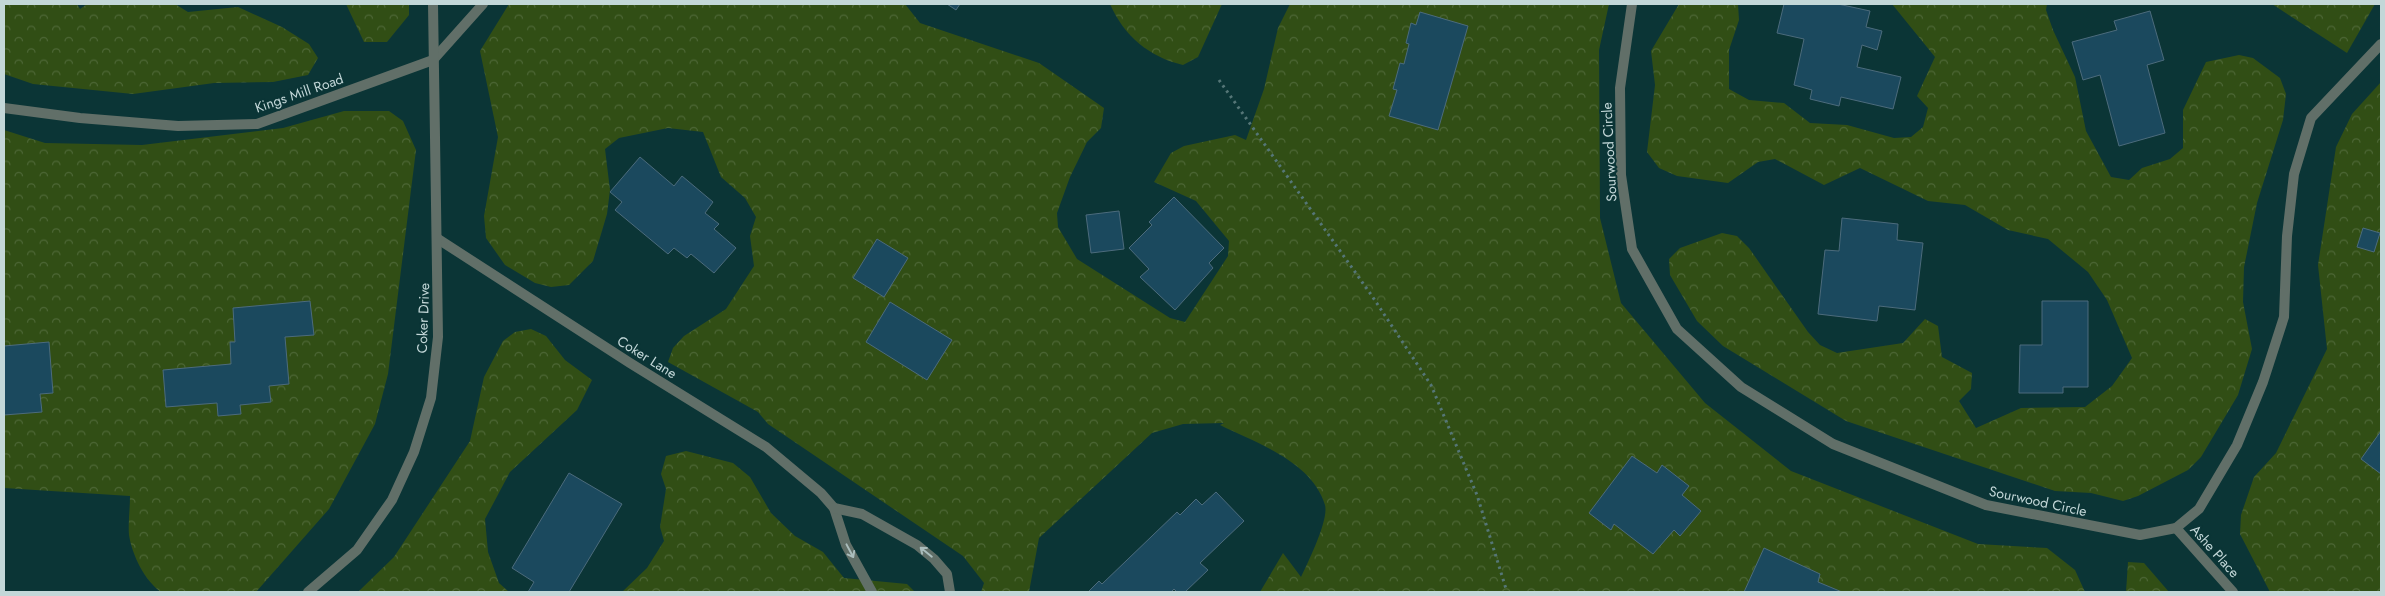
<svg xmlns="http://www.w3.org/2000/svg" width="2385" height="596" viewBox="0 0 2385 596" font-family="Jost,sans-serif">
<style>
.forest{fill:url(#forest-crowns)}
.building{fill:#1b495e;stroke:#4c6b7c}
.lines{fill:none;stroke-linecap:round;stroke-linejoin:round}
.path{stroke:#557677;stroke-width:3;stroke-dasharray:2.5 4;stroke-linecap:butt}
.minor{stroke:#616f68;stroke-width:10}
.oneway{stroke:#aabdbc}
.labels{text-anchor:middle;stroke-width:4;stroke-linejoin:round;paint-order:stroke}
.street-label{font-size:14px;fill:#c3d7d8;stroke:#0b3536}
</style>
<defs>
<pattern id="forest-crowns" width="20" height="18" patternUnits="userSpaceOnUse" patternTransform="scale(1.25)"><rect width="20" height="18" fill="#314e15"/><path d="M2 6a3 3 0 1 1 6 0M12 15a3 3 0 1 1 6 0" fill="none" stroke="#4d6736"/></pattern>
</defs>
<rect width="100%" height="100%" fill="#0b3536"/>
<g class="forest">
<polygon points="4,4 77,4 80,9 87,4 175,4 188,12 238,7 282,27 309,44 318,58 308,75 273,82 214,83 133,94 33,84 4,74"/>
<polygon points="346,4 409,4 409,15 387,42 364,42"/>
<path d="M509 4H905L920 23 1039 63 1104 108 1101 128 1087 142 1070 177 1057 213 1058 227 1077 259 1170 318 1185 322 1228 256 1229 241 1196 201 1154 182 1171 153 1184 146 1235 135 1246 140 1264 89 1278 28 1290 4H1609L1599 50 1600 218 1621 303 1705 403 1791 471 1978 544 2047 548 2075 570 2085 592H1260L1283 553 1301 577C1308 562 1329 520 1325 505 1312 461 1256 443 1220 425L1224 423 1183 424 1152 433 1039 538 1029 592H981L984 583 963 556 768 424 758 412 668 362 673 348 684 336 726 309 754 266 750 236 756 217 745 198 721 177 703 132 668 128 619 138 605 149 610 190 607 214 593 261 569 285 551 287 535 283 505 265 486 238 484 216 498 137 480 51Z"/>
<path d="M1110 4H1222L1198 57 1183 65C1149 57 1124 36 1110 4Z"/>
<polygon points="1679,4 1738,4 1739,20 1729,50 1729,89 1749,100 1784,103 1810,123 1847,125 1894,138 1911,137 1923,127 1928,108 1917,96 1935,57 1892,4 2047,4 2046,10 2053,30 2075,77 2086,131 2111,177 2129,180 2142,168 2170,159 2183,148 2183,110 2206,62 2239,55 2253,58 2280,78 2286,94 2283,120 2257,203 2244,267 2243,302 2252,349 2238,395 2201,457 2188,470 2138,496 2123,501 2091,493 2055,491 1846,421 1723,346 1697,321 1670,275 1669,259 1680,248 1722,233 1737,236 1749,248 1808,332 1820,345 1837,353 1903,343 1925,319 1938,326 1942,357 1972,373 1971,389 1959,401 1976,428 2021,408 2085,407 2112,386 2132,358 2107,300 2088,272 2048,239 2008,230 1965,205 1928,201 1860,168 1824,185 1775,159 1758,162 1728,183 1677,176 1659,168 1647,152 1655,85 1651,51"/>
<polygon points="2272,4 2375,4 2347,53"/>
<polygon points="2381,82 2381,592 2270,592 2240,534 2241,515 2254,477 2276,453 2327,349 2318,265 2336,147 2352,114"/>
<path d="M344 111H389L403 121 416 150 388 374 375 424 329 509 256 592H161C145 581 132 555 129 535 128 522 130 509 130 496L4 488V130L45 143 142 145 283 128Z"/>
<polygon points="531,329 546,336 565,360 592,380 577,410 510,472 485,519 488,552 499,583 509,592 358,592 394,557 470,441 484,377 503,341 515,332"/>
<polygon points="686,451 733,463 750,477 771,513 795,536 823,552 844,578 907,584 915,592 622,592 647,568 664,541 660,527 666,489 661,474 666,456"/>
<polygon points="2128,562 2144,563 2169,592 2126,592"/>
</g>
<g class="building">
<polygon points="947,4 960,4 956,10"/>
<polygon points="1784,4 1838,4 1870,11 1866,27 1882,31 1877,50 1862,45 1857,67 1901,77 1893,109 1841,97 1839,106 1810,99 1812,90 1794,85 1804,39 1777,33"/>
<polygon points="2150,11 2164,60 2147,65 2165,133 2119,146 2100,75 2083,80 2072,42 2117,30 2114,21"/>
<polygon points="1420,12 1468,26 1438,130 1389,116 1397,90 1393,89 1400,63 1404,64 1409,44 1406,43 1411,23 1416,25"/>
<polygon points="640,157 674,186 682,176 713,202 705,213 719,224 714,229 736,248 714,273 691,254 687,258 674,248 668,254 615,210 622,202 610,192"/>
<polygon points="1174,197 1224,248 1209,263 1213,268 1175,310 1140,277 1149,269 1129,248 1152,225 1149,222"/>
<polygon points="1119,211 1124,249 1091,253 1086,215"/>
<polygon points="1842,218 1898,224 1897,240 1923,243 1915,310 1879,306 1877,321 1818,314 1825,250 1839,251"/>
<polygon points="2363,228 2380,233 2374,252 2357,247"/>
<polygon points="877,239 908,258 884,297 853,278"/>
<polygon points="310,301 314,335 285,337 289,384 269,386 271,402 240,405 241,414 218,416 217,403 166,407 163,370 231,364 230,342 235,342 233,308"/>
<polygon points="2042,301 2088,301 2088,387 2063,387 2063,393 2019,393 2020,345 2042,345"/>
<polygon points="890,302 952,340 927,380 866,342"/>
<polygon points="49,342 53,393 40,394 42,412 4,415 4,346"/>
<polygon points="2381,431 2381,474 2361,459"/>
<polygon points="1632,456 1657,473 1662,465 1689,486 1682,495 1701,511 1680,536 1674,530 1653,554 1614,524 1611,530 1589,513"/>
<polygon points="569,473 622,504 569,592 528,592 534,582 512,568"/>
<polygon points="1216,492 1244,521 1200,563 1208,570 1185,592 1177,592 1174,589 1171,592 1088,592 1099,581 1102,584 1177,512 1180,515 1196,499 1202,505"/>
<polygon points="1764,548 1820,574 1818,582 1842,592 1744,592"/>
</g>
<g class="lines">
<polyline class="path" points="1219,80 1372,296 1431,385 1477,495 1507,592"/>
<g class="minor">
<polyline points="1632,4 1620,88 1621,175 1632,249 1677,329 1741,387 1833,444 1986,505 2140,535 2176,528 2199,509 2237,445 2263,382 2284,317 2287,236 2294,174 2311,118 2381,44"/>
<polyline points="4,108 80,118 178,126 257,124 433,60 483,4"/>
<polyline points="438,239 630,363 766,447 821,493 834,508 846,545 872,592"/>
<polyline points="834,508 862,514 917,545 934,559 947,574 950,592"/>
<polyline points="2176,528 2233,592"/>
<polyline points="308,592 357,550 392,500 414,452 431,398 438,337 433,4"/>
</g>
</g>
<defs><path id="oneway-shaft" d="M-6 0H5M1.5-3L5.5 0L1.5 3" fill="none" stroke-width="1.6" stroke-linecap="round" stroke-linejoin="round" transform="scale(1.25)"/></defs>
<g class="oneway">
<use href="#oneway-shaft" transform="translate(850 551) rotate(62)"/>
<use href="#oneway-shaft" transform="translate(926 552) rotate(-141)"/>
</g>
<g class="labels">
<g class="street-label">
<text transform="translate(299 93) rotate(-19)" y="5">Kings Mill Road</text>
<text transform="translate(1609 152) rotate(-93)" y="5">Sourwood Circle</text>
<text transform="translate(423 318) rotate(-88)" y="5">Coker Drive</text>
<text transform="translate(647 357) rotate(32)" y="5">Coker Lane</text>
<text transform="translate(2038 501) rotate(12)" y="5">Sourwood Circle</text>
<text transform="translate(2215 551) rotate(48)" y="5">Ashe Place</text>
</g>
</g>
<rect width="2385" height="596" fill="none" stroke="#c3d7d8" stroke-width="10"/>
</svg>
